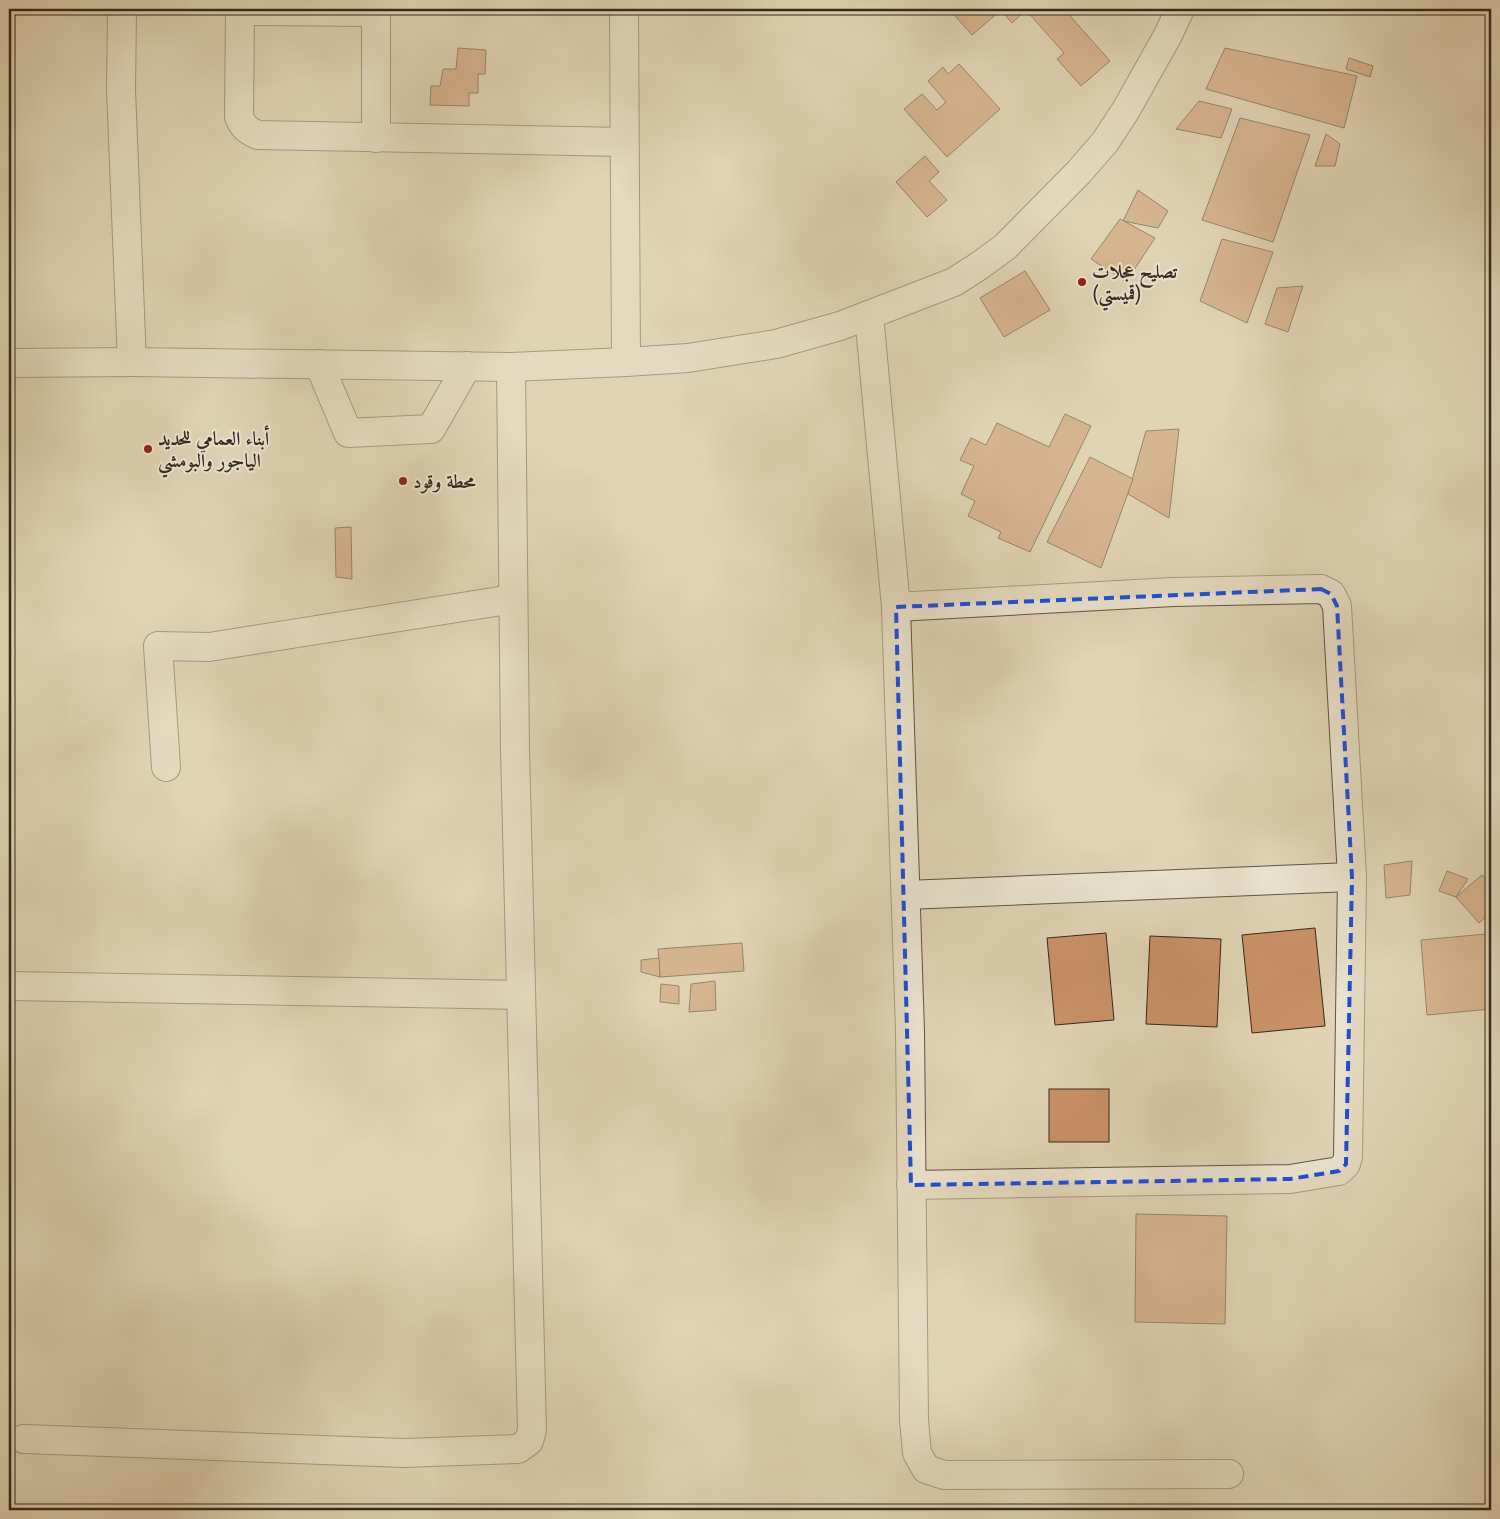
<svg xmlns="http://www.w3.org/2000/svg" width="1500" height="1519" viewBox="0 0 1500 1519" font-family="Cardo,Amiri,serif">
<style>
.building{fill:#ca9167;stroke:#36291d}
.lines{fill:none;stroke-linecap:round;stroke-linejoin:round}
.minor-casing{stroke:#605443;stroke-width:30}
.minor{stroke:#ebe3cf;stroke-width:28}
.marked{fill:none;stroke:#1d4ed8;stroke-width:4;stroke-dasharray:10 6;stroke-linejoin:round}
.poi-dot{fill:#8f2418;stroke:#ebe3cf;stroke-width:2}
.labels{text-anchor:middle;stroke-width:4;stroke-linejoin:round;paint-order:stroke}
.poi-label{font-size:19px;font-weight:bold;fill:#36291d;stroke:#ebe3cf;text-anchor:start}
</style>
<rect width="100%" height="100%" fill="#e0d4b5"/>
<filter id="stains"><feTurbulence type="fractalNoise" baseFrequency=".004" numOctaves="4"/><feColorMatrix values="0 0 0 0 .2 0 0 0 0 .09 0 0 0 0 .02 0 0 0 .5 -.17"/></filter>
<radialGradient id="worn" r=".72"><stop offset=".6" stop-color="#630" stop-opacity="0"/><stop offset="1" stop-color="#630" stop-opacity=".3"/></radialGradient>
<g class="building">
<polygon points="949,9 1064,9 1110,61 1081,86 1057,59 1064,53 1026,10 1012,23 1001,10 972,35"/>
<polygon points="458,48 486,50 485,74 478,74 478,93 469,93 469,106 430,105 431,86 440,86 443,69 456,69"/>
<polygon points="1225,48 1357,76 1344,128 1206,89"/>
<polygon points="1349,58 1373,66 1370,77 1346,69"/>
<polygon points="959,64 1000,109 947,157 904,109 922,94 937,110 946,102 928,81 943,67 948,74"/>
<polygon points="1199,101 1232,109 1221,138 1176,129"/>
<polygon points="1240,118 1310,135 1273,242 1202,220"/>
<polygon points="1326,134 1340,144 1335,166 1315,166"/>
<polygon points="925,156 939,172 929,181 947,200 927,217 896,182"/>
<polygon points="1138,190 1168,211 1158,228 1123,221"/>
<polygon points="1120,219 1155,238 1126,282 1091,259"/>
<polygon points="1222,239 1273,252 1247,323 1200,301"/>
<polygon points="1025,271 1050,310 1004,337 980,298"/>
<polygon points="1303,286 1288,332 1265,324 1277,288"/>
<polygon points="1065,414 1091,426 1030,552 998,538 1001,532 968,516 975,501 961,494 974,466 960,460 971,438 986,445 997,423 1049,447"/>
<polygon points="1179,429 1169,518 1128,494 1146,431"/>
<polygon points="1090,457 1133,479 1101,568 1047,542"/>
<polygon points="351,527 352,579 336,577 335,528"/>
<polygon points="1412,861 1410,895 1386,898 1384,865"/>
<polygon points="1447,871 1468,879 1456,897 1439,891"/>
<polygon points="1482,875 1491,883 1491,912 1479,923 1456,897"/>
<polygon points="1315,928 1325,1026 1252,1033 1242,935"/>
<polygon points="1106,933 1114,1020 1055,1025 1047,938"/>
<polygon points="1486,934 1491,1009 1427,1015 1421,940"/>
<polygon points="1150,936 1221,939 1217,1027 1146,1024"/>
<polygon points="742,943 744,971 660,977 658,949"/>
<polygon points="659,958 660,977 641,972 641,960"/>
<polygon points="715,981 716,1010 689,1012 691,984"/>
<polygon points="661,984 679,986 679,1004 660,1002"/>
<rect x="1049" y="1089" width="60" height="53"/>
<polygon points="1136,1214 1227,1216 1225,1324 1135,1322"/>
</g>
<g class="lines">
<defs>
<g id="minor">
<polyline points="122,9 121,90 132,362"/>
<path d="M240 9 239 117C243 127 248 131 258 135L624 142"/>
<polyline points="624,9 626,362"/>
<polyline points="240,11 376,12"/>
<polyline points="376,138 376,9"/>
<polyline points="869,315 896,607 910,1031 914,1420 917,1453 926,1469 944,1475 1229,1474"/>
<polyline points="9,363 132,362 511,367 626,362 688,358 776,344 840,326 954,282 979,266 1005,247 1079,172 1105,142 1126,110 1168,35 1180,9"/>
<polyline points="319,364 348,433 431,429 467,366"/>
<polyline points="896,607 1173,592 1321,589 1331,594 1337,606 1352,877 1348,1157 1346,1164 1339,1171 1290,1179 911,1185"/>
<polyline points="166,767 158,646 209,647 513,599"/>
<polyline points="906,895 1352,877"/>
<polyline points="9,986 521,995"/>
<polyline points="24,1439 404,1453 518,1449 529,1441 532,1430 515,749 511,367"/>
</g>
</defs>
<use href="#minor" class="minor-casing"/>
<use href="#minor" class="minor"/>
</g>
<path d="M0 0H1500V1519H0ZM1321 589 1331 594 1337 606 1352 877 1346 1164 1339 1171 1290 1179 911 1185 896 607Z" fill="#e0d4b5" fill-opacity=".55" fill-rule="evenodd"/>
<path class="marked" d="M1321 589 1331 594 1337 606 1352 877 1346 1164 1339 1171 1290 1179 911 1185 896 607Z"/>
<g class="poi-dot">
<circle cx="1082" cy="282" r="5"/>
<circle cx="148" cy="449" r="5"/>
<circle cx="403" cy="481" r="5"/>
</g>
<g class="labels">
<g class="poi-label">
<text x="1092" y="278">تصليح عجلات<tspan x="1092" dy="22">(قميستي)</tspan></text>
<text x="158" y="445">أبناء العمامي للحديد<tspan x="158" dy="22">الياجور والبومشي</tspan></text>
<text x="413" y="488">محطة وقود</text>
</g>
</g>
<rect width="1500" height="1519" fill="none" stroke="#e0d4b5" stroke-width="30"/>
<rect x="10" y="10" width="1480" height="1499" fill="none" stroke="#36291d" stroke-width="2.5"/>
<rect x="15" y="15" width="1470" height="1489" fill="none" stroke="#36291d"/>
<rect width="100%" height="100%" filter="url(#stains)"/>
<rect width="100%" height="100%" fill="url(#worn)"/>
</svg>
